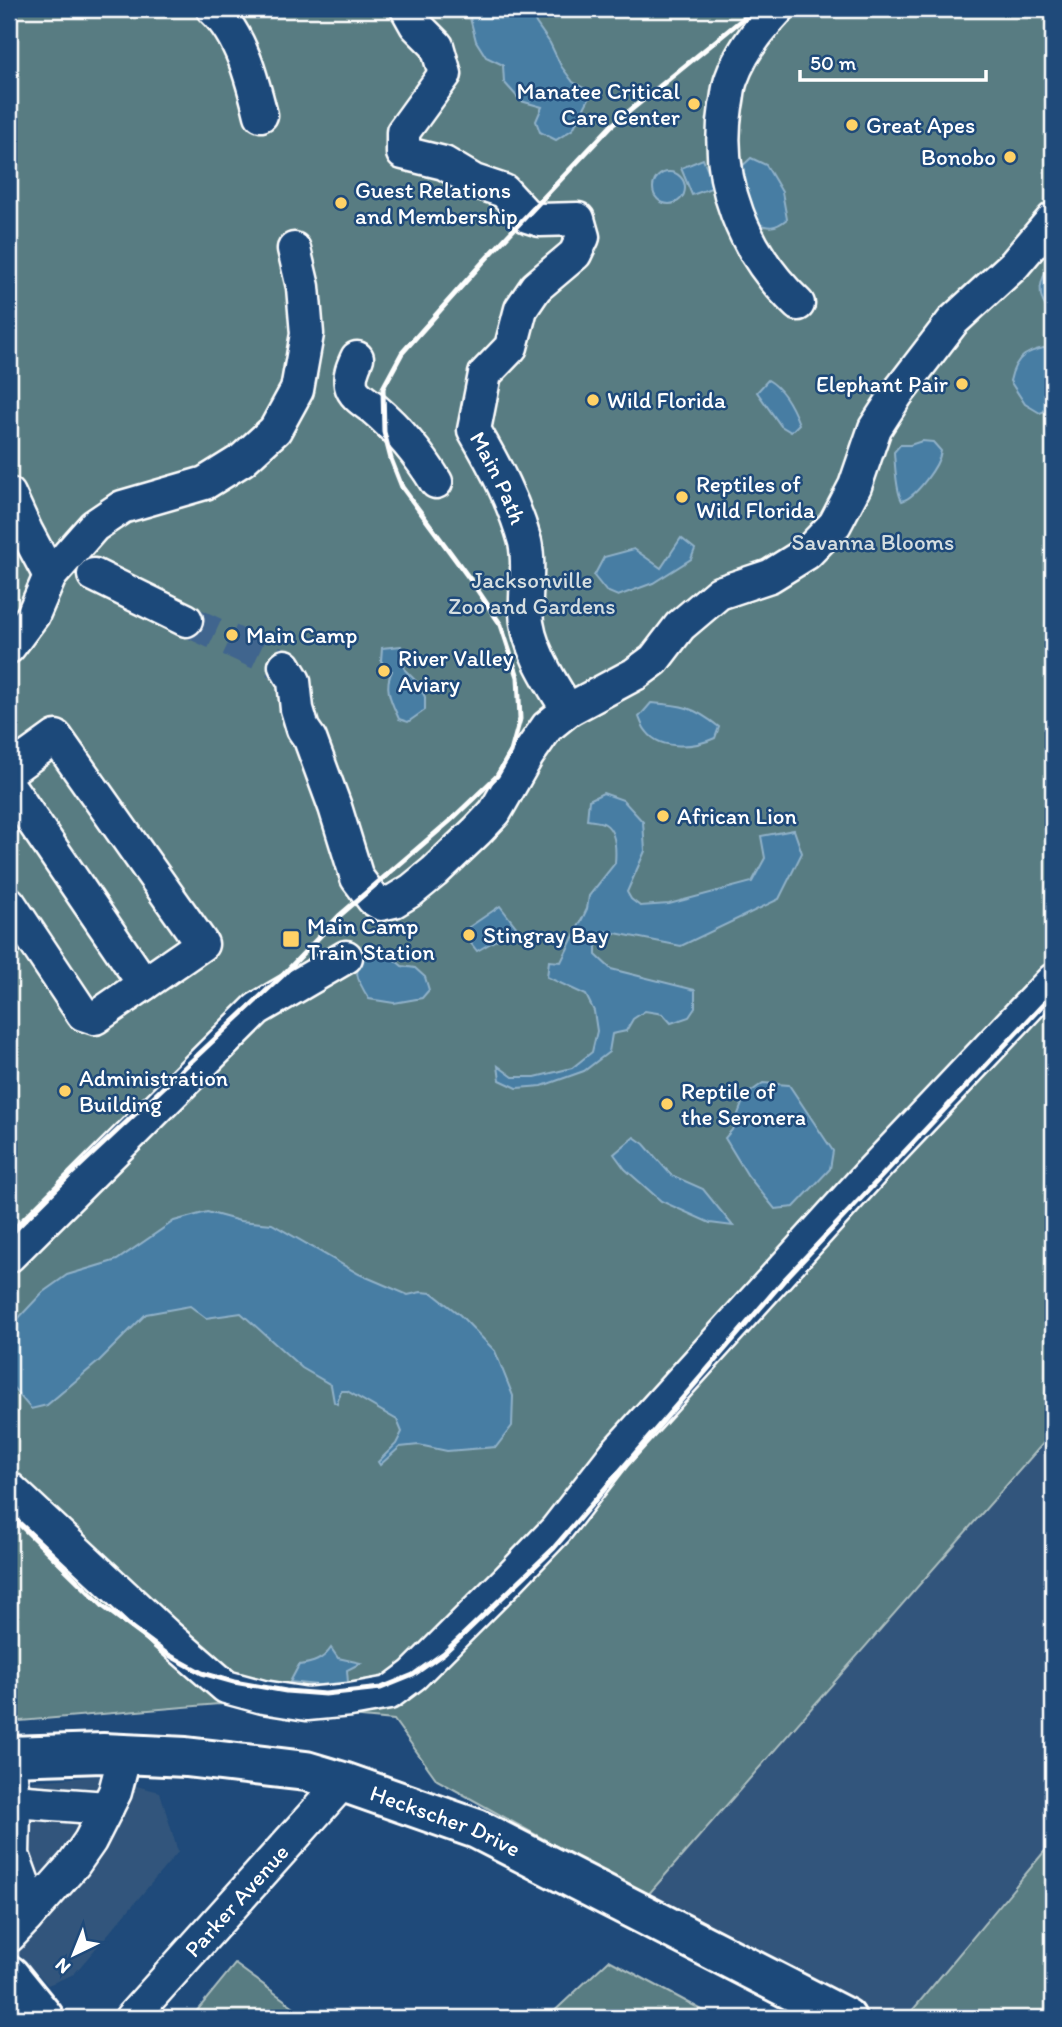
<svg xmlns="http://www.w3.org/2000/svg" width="1062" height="2027" viewBox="0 0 1062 2027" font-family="Itim,sans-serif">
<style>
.built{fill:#31557b}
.green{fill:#587c82;stroke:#acbec0;stroke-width:2}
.water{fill:#467da3;stroke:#90b1c8;stroke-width:2}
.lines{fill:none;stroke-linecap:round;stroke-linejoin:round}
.minor-tunnel{stroke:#41658e;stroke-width:32;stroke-dasharray:32 16;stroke-linecap:butt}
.minor-casing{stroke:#fff;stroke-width:37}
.major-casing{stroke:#fff;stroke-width:44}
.minor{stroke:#1f4a7a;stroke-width:32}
.major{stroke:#1f4a7a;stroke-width:38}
.rail{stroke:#fff;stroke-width:5}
.poi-dot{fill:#ffd166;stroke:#1f4a7a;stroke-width:2.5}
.labels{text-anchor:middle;stroke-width:5;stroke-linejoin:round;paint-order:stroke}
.poi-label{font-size:23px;fill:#fff;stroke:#1f4a7a;text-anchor:start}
.street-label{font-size:23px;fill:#fff;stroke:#1f4a7a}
.park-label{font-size:23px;fill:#d5dee0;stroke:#1f4a7a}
</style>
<rect width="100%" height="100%" fill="#1f4a7a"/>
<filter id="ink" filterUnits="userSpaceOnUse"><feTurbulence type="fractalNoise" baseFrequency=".0143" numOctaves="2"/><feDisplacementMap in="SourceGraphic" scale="14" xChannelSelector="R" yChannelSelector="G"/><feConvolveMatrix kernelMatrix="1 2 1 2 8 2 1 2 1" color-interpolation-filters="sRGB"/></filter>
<g filter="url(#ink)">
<g class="built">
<polygon points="1053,1432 1053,1841 906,2018 880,2018 647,1896"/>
<polygon points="97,1776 160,1792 178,1852 74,1974 48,1985 9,1943 9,1783"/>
</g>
<g class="green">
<polygon points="9,9 1053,9 1053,1432 647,1896 437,1780 394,1720 219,1704 9,1722"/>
<polygon points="1053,1841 1053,2018 906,2018"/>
<polygon points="609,1960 717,2018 547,2018"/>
<polygon points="235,1964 309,2018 191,2018"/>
</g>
<g class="water">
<polygon points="477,9 531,9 536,23 550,43 561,66 573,82 592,93 573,129 556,140 540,132 536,121 542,107 521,101 504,82 503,65 486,57 476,41 470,18"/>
<path d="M751 158 766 165 782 192 787 219C775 229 769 228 754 223L739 169Z"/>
<polygon points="703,159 714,187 692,195 681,168"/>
<circle cx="669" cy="188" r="16"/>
<path d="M1053 257V317C1033 295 1040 280 1053 257Z"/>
<path d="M1053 346V408L1040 413 1025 404 1010 381C1016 353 1029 351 1053 346Z"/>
<path d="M768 380C784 389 793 408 799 424L791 432 781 426 757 392Z"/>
<path d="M922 441 933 442 941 451C939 466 916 497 902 501 896 492 895 465 894 452L900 445H910Z"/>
<polygon points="681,538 695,549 691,559 653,583 618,596 606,591 594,576 604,557 634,549 661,568"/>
<path d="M401 646 405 670 417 682 425 697V710L408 722 399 719C392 703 383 688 392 671L381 661 382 648Z"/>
<path d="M651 703C683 705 694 707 719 727L715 738C696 747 661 751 647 732 643 728 641 722 639 717Z"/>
<path d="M603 793 623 800 643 822 645 851 627 892 631 899 640 906 669 904 752 882 765 858 761 836 794 830 802 853 779 899 681 946 605 931 596 938V955L611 969 695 990V1008L689 1017 671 1023 663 1014 645 1011 633 1019 626 1031 612 1034 609 1052 584 1071 542 1086 517 1088 500 1080 498 1066 513 1077H535L572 1068 592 1052 597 1031 594 1011 586 995 547 977 549 961 561 962 587 909 589 896 615 863C616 851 616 831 605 824 600 821 592 821 587 820L589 800Z"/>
<polygon points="500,906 517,928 477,951 462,932"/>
<path d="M365 948H381L402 966 415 968 425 977 429 990 422 998 394 1003 369 999C355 977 353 972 365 948Z"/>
<polygon points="763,1083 789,1085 833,1151 830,1169 794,1207 775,1209 748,1176 725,1138 732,1130 745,1096"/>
<polygon points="634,1137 644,1144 671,1175 703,1189 733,1226 710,1223 661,1201 625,1169 614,1154"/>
<polygon points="207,1212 240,1221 272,1224 359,1274 408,1295 421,1292 432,1293 460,1315 495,1351 513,1396 512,1426 496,1447 447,1451 419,1445 400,1447 380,1465 378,1462 396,1444 402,1432 397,1420 347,1391 341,1391 337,1404 334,1402 331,1385 302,1368 241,1313 206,1318 190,1306 146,1314 98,1362 47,1405 31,1409 9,1383 9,1341 14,1323 43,1292 67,1275 117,1260 174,1221"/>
<path d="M331 1648 338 1658 361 1663 347 1670 348 1683 326 1686 290 1682 299 1665C313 1663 323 1660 331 1648Z"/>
</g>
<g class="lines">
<polyline class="minor-tunnel" points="186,620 285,666"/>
<defs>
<g id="minor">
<path d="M213 9C241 35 252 79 261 115"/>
<path id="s1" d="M407 9 416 25 437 46 445 74 403 132V153L444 163 474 181 504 191 527 216 540 220 578 219 583 237 575 254 536 287 521 309 511 347 485 374 474 430C495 466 514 502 525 542 530 565 525 589 526 612 527 647 550 681 568 710"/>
<path d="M778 9C759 29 740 54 731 80 728 88 728 98 726 106 714 181 744 253 798 304"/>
<path d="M357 358C353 367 349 375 351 385 353 395 365 402 373 408 399 430 419 454 436 482"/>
<polyline points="9,494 26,531 50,576"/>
<polyline points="94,575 186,620"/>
<polyline points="9,647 33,615 50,576 94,526 122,507 205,483 242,460 275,430 297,390 307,334 303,287 294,249"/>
<polyline points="285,666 294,681 297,709 303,729 310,739 335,807 357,878 373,899 381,904 394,901 412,890 434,872 477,831 495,812 527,756 547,727 568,710 635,674 654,660 680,626 719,593 770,576 807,553 835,524 855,486 875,428 897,394 953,321 1014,265 1053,219"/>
<polyline points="9,771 56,737 202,944 95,1018 83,1014 9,903"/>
<polyline points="9,786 144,984"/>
<polyline points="9,1256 257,1009 346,957"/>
<polyline points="9,1488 165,1634 226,1687 263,1697 307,1704 350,1700 389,1693 413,1675 508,1580 556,1530 615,1454 873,1170 1053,980"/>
<polyline points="13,1801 107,1808"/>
<polyline points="26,1918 74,1864 90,1841 115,1792 125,1754"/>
<polyline points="9,1936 26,1918 26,1891 13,1855 14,1809 9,1756"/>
<path id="s2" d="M131 2018 343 1782"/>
</g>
<g id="major">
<path id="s3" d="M9 1756 103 1753 186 1757 306 1771 343 1782 477 1829 846 2018"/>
<polyline points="9,1975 44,2018"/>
</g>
</defs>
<use href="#minor" class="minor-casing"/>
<use href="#major" class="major-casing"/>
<use href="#minor" class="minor"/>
<use href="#major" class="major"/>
<g class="rail">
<polyline points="9,1236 68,1177 281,977 339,916 452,819 497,776 511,752 520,719 518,677 501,625 472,582 402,487 391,459 384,432 383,388 402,353 484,261 611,126 755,9"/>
<polyline points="9,1514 104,1607 167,1654 202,1673 234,1682 286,1691 325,1694 381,1688 413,1675 444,1653 553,1549 785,1279 1053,994"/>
</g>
</g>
</g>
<g class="poi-dot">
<circle cx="694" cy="104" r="7"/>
<circle cx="852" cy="125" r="7"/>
<circle cx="1010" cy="157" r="7"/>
<circle cx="341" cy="203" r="7"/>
<circle cx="962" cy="384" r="7"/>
<circle cx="593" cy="400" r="7"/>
<circle cx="682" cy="497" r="7"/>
<circle cx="232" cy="635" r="7"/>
<circle cx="384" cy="671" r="7"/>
<circle cx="663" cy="816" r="7"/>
<circle cx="469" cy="935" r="7"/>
<rect x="282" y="930" width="18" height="18" rx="3.5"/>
<circle cx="65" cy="1091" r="7"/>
<circle cx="667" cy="1104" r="7"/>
</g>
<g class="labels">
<g class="poi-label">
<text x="680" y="99" text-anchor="end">Manatee Critical<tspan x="680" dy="26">Care Center</tspan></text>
<text x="866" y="133">Great Apes</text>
<text x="996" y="165" text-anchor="end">Bonobo</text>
<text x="355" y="198">Guest Relations<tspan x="355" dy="26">and Membership</tspan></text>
<text x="948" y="392" text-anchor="end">Elephant Pair</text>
<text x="607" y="408">Wild Florida</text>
<text x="696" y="492">Reptiles of<tspan x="696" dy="26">Wild Florida</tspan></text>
<text x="246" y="643">Main Camp</text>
<text x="398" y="666">River Valley<tspan x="398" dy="26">Aviary</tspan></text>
<text x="677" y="824">African Lion</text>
<text x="307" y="934">Main Camp<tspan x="307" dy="26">Train Station</tspan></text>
<text x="483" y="943">Stingray Bay</text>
<text x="79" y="1086">Administration<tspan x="79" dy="26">Building</tspan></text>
<text x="681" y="1099">Reptile of<tspan x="681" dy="26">the Seronera</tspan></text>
</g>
<g class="street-label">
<text dy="8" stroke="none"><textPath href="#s1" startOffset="667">Main Path</textPath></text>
<text dy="8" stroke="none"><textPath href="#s3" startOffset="446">Heckscher Drive</textPath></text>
<text dy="8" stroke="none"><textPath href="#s2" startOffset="158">Parker Avenue</textPath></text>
</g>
<g class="park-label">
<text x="873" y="550">Savanna Blooms</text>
<text x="532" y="588">Jacksonville<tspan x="532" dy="26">Zoo and Gardens</tspan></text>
</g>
</g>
<rect width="1062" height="2027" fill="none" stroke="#1f4a7a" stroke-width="35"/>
<rect x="18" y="18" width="1027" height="1992" fill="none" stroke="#fff" stroke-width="2.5" filter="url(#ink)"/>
<g transform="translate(74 1954) rotate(223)" stroke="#1f4a7a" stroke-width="5" paint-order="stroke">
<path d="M0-5L12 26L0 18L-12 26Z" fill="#ffffff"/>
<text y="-10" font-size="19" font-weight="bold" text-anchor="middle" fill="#ffffff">N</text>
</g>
<path d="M800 70v10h186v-10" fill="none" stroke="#ffffff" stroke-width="3.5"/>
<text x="810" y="70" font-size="21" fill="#ffffff" stroke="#1f4a7a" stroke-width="5" paint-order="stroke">50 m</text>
</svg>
